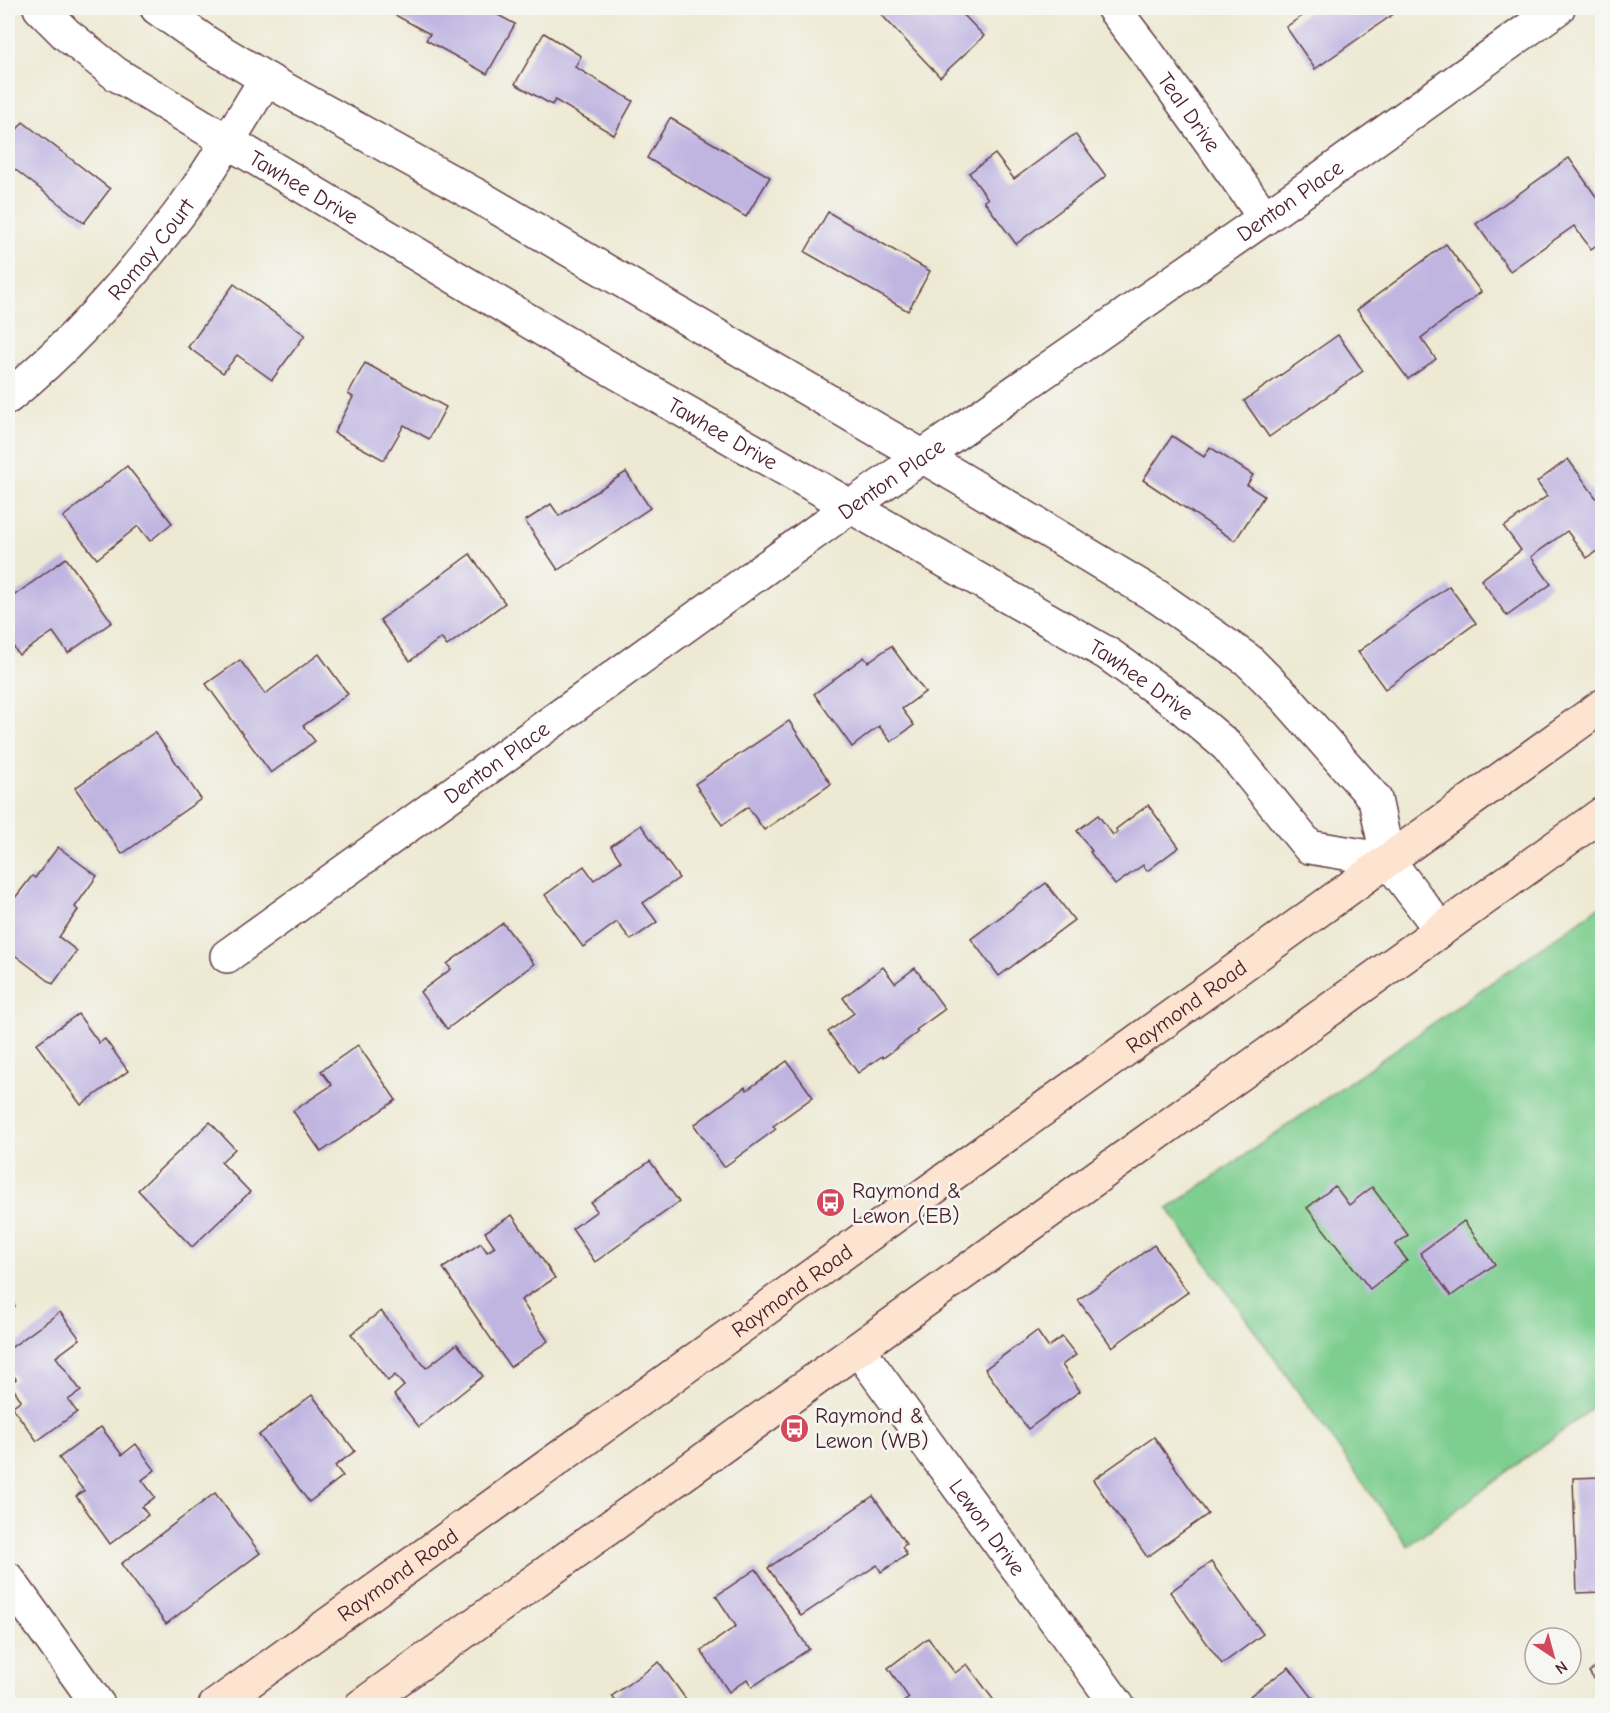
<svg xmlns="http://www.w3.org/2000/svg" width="1610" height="1713" viewBox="0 0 1610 1713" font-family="'Comic Neue',sans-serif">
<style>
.green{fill:#7dce8f;stroke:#64765d;stroke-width:1.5}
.building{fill:#c0b5e1}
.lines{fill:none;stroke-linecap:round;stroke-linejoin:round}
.street-casing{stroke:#623d44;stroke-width:36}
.secondary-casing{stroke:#623d44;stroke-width:36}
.street{stroke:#fff;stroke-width:33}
.secondary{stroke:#fde4d1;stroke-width:33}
.labels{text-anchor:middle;stroke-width:5;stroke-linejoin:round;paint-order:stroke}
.street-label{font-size:22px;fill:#4a1f2b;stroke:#f6f6f2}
.poi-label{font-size:22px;fill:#4a1f2b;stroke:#f6f6f2;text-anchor:start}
</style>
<rect width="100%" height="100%" fill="#f6f6f2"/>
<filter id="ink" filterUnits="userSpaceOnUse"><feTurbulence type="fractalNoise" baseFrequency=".0167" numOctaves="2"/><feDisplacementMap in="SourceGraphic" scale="12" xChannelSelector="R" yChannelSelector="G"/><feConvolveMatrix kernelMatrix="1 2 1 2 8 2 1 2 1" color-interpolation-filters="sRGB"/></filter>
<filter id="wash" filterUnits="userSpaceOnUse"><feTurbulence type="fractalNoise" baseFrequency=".008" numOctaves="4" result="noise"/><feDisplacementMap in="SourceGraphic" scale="24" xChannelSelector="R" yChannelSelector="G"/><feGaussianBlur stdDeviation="1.35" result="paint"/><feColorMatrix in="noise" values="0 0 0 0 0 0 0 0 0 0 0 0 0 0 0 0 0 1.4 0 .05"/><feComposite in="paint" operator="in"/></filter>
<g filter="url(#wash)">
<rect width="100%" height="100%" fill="#ede9d3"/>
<polygon class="green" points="1602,905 1602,1401 1408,1546 1168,1209"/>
<g id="blocks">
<g class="building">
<polygon points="387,8 485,8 515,24 487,74 426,40 430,34 386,10"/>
<polygon points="884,8 957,8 984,36 940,77 879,12"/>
<polygon points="1314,8 1402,8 1315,69 1286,27"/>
<polygon points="544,33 581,56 575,67 633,101 614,135 555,100 552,105 515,84"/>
<polygon points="670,118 770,177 746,217 647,158"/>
<polygon points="23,122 110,189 84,223 8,164 8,141"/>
<polygon points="1075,134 1106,176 1016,244 984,201 988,199 969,173 995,154 1014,179"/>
<polygon points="1569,158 1602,205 1602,241 1591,249 1574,226 1510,271 1476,224"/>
<polygon points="828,212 930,271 908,311 805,252"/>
<polygon points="1446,244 1481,292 1421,338 1436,359 1408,379 1357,310"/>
<polygon points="234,284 305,335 272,380 237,355 223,373 188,347"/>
<polygon points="1338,335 1363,371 1269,437 1244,401"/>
<polygon points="365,363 446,407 429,439 404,425 384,460 334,433 353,397 348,394"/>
<polygon points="1172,436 1204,457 1210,447 1253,475 1247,485 1264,496 1235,541 1143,480"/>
<polygon points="1568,459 1602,506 1602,547 1587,558 1567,531 1531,557 1551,584 1507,616 1481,580 1521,550 1504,527 1547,496 1537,482"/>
<polygon points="127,466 172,523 150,541 138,526 97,559 63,517"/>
<polygon points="626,472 650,508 558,570 525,521 551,504 559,516"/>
<polygon points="470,554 505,603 447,646 441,638 410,661 380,620"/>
<polygon points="66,558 112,622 68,653 53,632 19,655 8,639 8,600"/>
<polygon points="1449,586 1476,623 1385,689 1358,652"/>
<polygon points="891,646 925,692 902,709 914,725 891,742 879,726 852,747 814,694 864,657 868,662"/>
<polygon points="319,654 348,694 303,726 315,741 271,773 206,684 240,660 265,694"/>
<polygon points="789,721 831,784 764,830 748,807 722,825 695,784"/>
<polygon points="155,732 201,799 122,854 75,788"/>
<polygon points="1148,805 1179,847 1147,871 1143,865 1115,885 1090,852 1092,851 1077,831 1098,815 1113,835 1117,832 1116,829"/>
<polygon points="641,825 679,878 643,903 657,922 631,940 617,922 583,947 545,895 584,866 594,880 621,861 611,846"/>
<polygon points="58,847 97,876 75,907 78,910 59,937 77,951 53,984 8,950 8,905 10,902 11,903 32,876 35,878"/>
<polygon points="1046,883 1074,920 999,976 971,939"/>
<polygon points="503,923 534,964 447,1029 420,992 451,969 447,964"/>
<polygon points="883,967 895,983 915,968 945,1009 916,1030 918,1032 883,1058 882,1056 858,1073 828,1032 854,1013 843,998"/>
<polygon points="78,1014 99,1043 105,1039 128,1071 81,1105 36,1044"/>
<polygon points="358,1045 396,1100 321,1152 293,1111 332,1085 321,1071"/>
<polygon points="787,1061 813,1097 773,1126 776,1129 724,1167 694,1125 745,1087 747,1090"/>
<polygon points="210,1122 235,1149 221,1162 250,1192 192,1247 138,1190"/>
<polygon points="650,1161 679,1202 595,1262 572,1229 597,1211 591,1203"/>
<polygon points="1335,1186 1349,1205 1372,1187 1408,1235 1395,1245 1407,1260 1370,1289 1307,1208"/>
<polygon points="512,1215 555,1278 521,1300 548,1341 510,1367 443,1268 481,1243 487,1252 495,1247 485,1232"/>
<polygon points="1464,1221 1495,1264 1451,1296 1420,1253"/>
<polygon points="1154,1245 1188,1292 1112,1347 1078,1300"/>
<polygon points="8,1296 15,1306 8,1312"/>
<polygon points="381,1311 426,1368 457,1344 483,1376 419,1427 394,1395 404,1386 395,1375 388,1381 351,1334"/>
<polygon points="60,1312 80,1339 56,1357 81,1391 68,1400 77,1412 37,1441 12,1407 21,1400 10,1384 16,1379 8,1367 8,1350"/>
<polygon points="1037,1331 1048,1347 1062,1337 1076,1355 1062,1365 1080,1391 1028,1429 985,1369"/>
<polygon points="312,1395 355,1451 335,1466 343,1476 309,1502 259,1435"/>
<polygon points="101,1427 122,1455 136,1444 155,1470 142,1480 155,1497 142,1507 148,1515 110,1544 76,1496 84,1491 59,1458"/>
<polygon points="1154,1437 1208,1514 1147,1557 1093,1480"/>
<polygon points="1602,1477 1602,1592 1577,1593 1573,1478"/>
<polygon points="215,1493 260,1553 166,1624 121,1564"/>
<polygon points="873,1496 906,1544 902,1547 907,1555 881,1572 877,1565 801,1616 768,1568"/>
<polygon points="1211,1562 1263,1634 1222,1664 1170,1592"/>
<polygon points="756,1569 809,1649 752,1687 747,1679 729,1692 701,1651 736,1626 716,1596"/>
<polygon points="928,1638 955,1673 967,1664 998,1706 898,1706 909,1698 888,1668"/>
<polygon points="659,1662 691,1706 611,1706 616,1702 612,1696"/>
<polygon points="1602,1663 1602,1690 1589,1672"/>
<polygon points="1289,1667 1319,1706 1257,1706 1250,1696"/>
</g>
</g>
</g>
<g filter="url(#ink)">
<use href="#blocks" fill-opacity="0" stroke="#623d44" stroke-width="1.5"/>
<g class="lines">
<defs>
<g id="street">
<path id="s1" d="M40 8 66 34 116 74 227 141 564 342 1108 654 1178 704 1227 746 1309 847 1388 860"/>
<polyline points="157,8 207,43 266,79 481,198 963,480 1158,597 1248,660 1286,698 1375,799 1388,860 1441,930"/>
<path id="s2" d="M1113 8 1149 55 1265 218"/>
<path id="s3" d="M8 397C72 345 129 280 179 214 211 171 238 124 266 79"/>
<path id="s4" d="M227 956 850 507 1299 194 1558 8"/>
<path id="s5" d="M859 1350 1118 1706"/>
<polyline points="8,1579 99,1706"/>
</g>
<g id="secondary">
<path id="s6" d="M215 1706 1602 706"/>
<polyline points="361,1706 1602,814"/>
</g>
</defs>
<use href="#street" class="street-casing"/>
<use href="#secondary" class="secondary-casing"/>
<use href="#street" class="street"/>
<use href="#secondary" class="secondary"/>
</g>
</g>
<defs>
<symbol id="bus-disc" viewBox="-11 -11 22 22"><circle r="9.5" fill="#d1495b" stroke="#f6f6f2"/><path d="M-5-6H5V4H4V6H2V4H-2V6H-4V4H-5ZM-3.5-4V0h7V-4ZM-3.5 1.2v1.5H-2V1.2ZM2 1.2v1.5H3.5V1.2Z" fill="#fff"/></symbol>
</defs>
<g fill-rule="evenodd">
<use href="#bus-disc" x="814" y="1186" width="33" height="33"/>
<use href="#bus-disc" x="778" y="1412" width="33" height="33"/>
</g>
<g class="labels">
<g class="street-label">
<text dy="8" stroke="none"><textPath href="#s2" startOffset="129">Teal Drive</textPath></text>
<text dy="8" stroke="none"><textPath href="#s1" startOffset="320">Tawhee Drive</textPath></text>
<text dy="8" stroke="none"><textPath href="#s4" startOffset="1304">Denton Place</textPath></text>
<text dy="8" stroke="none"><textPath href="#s3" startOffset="206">Romay Court</textPath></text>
<text dy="8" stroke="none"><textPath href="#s1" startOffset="806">Tawhee Drive</textPath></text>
<text dy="8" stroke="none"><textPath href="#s4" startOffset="818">Denton Place</textPath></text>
<text dy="8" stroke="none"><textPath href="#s1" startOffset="1292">Tawhee Drive</textPath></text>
<text dy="8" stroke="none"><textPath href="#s4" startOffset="332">Denton Place</textPath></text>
<text dy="8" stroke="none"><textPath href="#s6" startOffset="1197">Raymond Road</textPath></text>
<text dy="8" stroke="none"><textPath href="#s6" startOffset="711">Raymond Road</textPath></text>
<text dy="8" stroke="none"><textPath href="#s5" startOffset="219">Lewon Drive</textPath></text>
<text dy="8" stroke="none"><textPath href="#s6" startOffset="225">Raymond Road</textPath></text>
</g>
<g class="poi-label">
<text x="852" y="1198">Raymond &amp;<tspan x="852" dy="25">Lewon (EB)</tspan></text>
<text x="815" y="1423">Raymond &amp;<tspan x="815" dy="25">Lewon (WB)</tspan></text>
</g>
</g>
<rect width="1610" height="1713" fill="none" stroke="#f6f6f2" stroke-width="30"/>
<g transform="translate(1553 1656) rotate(144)"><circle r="28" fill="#f6f6f2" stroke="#b1a0a2" stroke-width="1.5"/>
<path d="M0-4.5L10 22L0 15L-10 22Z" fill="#d1495b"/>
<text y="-9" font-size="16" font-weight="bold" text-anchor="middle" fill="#4a1f2b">N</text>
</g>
</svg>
